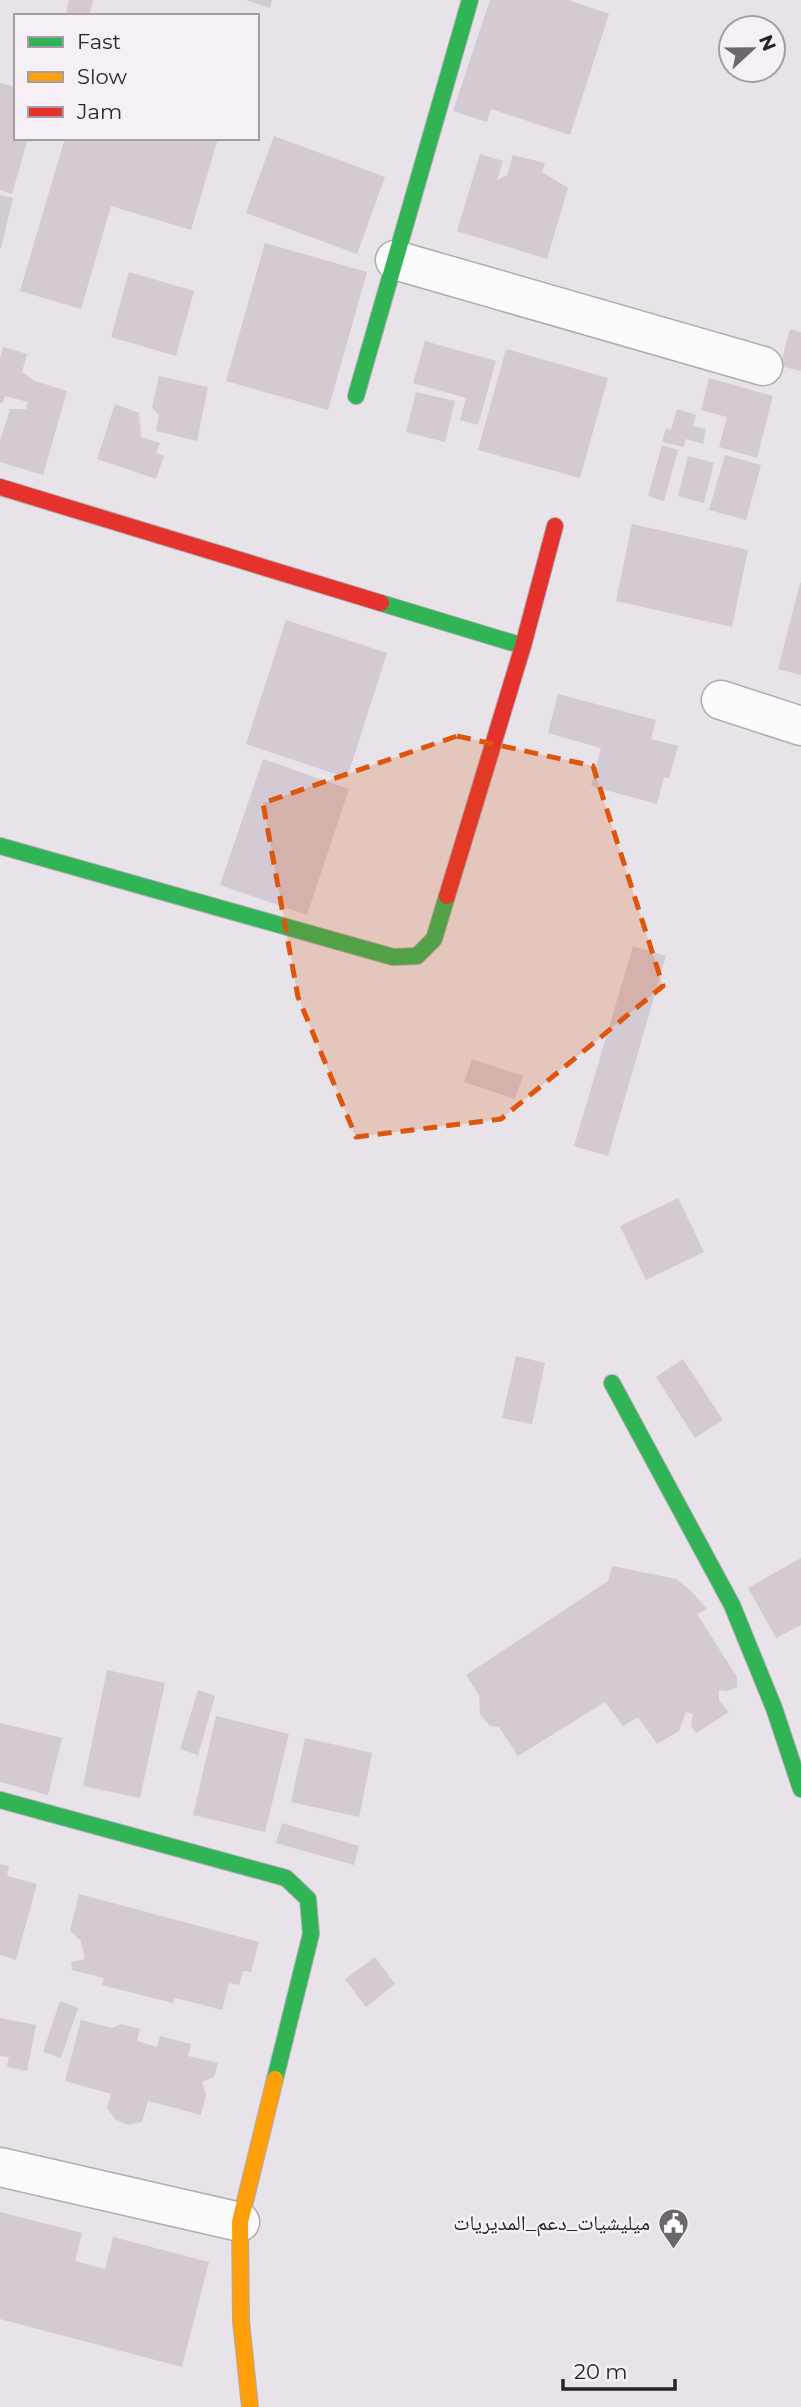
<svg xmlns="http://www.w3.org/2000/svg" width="801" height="2407" viewBox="0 0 801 2407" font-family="Montserrat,'Noto Naskh Arabic',sans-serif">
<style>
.building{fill:#d3cad3}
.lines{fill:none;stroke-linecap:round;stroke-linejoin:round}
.street-casing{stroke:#afacb0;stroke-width:41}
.fast-casing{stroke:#afacb0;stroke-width:18}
.slow-casing{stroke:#afacb0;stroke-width:18}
.jam-casing{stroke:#afacb0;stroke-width:18}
.street{stroke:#fcfbfc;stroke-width:38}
.fast{stroke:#30b455;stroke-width:16}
.slow{stroke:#ff9f0a;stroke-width:16}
.jam{stroke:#e5322d;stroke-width:16}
.marked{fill:#de560d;fill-opacity:0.2;stroke:#de560d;stroke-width:5;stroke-dasharray:14 9;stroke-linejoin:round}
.labels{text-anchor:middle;stroke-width:5;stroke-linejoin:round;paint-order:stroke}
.poi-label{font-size:21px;fill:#282528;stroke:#f6eff6;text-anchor:end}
</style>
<rect width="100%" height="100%" fill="#e8e3e8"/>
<g class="building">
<polygon points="69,0 93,0 90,16 66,14"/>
<polygon points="246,0 272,0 270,8"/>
<polygon points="490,0 568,0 609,14 570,135 491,109 487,122 453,111"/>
<polygon points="0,83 16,87 16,138 28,138 12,194 0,190"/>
<polygon points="274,136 385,177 357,254 246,213"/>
<polygon points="65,138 218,138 191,230 111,206 81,309 20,291"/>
<polygon points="480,154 503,161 497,180 507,175 513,155 545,163 542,172 568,188 547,259 457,231"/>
<polygon points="0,195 13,198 1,248 0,248"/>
<polygon points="265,243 367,272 328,410 226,381"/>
<polygon points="129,272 194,291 176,356 111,337"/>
<polygon points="790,329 801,332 801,371 780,366"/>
<polygon points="425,341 496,361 478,425 460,420 466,398 413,383"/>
<polygon points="3,347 27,354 22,372 35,381 67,391 43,475 0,462 0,441 10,409 26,409 28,402 5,396 2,404 0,403 0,358"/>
<polygon points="506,349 608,378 580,478 478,450"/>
<polygon points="159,376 208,387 197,441 156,431 159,415 152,408"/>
<polygon points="709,378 773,396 757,458 719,447 727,417 701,410"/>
<polygon points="416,392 455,401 445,442 406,432"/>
<polygon points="115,404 139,413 141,437 160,443 156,453 164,456 156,479 97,459"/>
<polygon points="677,409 696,415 693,426 706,429 703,444 686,439 684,447 662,442 666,428 671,430"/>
<polygon points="662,445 678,450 664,501 648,496"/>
<polygon points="725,455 761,465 746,520 709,510"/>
<polygon points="688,456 714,463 704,503 678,496"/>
<polygon points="632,524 748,550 732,627 616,601"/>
<polygon points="800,583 801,583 801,675 778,669"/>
<polygon points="286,620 387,653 347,778 246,744"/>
<polygon points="558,694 656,720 651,739 678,746 669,778 664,777 657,804 591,786 601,748 548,733"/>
<polygon points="263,759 349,789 307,915 220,885"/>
<polygon points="633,946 666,956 608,1156 574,1146"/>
<polygon points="472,1059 523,1076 515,1099 464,1082"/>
<polygon points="678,1198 704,1252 646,1280 620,1226"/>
<polygon points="516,1356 545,1363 532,1424 502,1418"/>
<polygon points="683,1359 723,1420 695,1438 656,1377"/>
<polygon points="801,1558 801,1625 776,1638 748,1588"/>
<polygon points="612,1566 676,1579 689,1589 707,1609 697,1614 737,1677 737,1687 728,1691 719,1690 719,1700 729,1712 696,1733 691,1726 693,1714 686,1712 679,1731 657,1744 638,1717 623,1726 605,1702 518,1756 499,1727 490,1726 480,1714 479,1695 466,1675 608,1581"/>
<polygon points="107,1670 165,1683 140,1798 83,1786"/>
<polygon points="198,1690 215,1696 198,1755 180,1749"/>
<polygon points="216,1716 289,1734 265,1832 193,1815"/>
<polygon points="0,1723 62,1738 48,1795 0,1782"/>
<polygon points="305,1738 372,1753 359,1817 291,1802"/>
<polygon points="282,1823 359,1846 354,1865 276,1843"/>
<polygon points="0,1864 9,1866 7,1876 37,1884 16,1960 0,1955"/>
<polygon points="79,1894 259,1942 251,1972 243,1971 239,1985 229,1983 222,2010 175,1998 173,2003 102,1985 104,1978 72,1970 71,1962 85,1959 81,1941 70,1931"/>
<polygon points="375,1957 395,1984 366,2007 345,1979"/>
<polygon points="60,2001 78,2008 61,2058 43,2052"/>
<polygon points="0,2018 36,2025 27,2071 7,2067 9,2057 0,2056"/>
<polygon points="81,2020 112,2028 121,2024 140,2029 137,2041 157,2047 160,2036 191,2044 188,2056 218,2063 214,2077 202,2082 206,2095 201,2115 148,2101 142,2122 127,2125 115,2119 107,2108 111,2094 65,2081"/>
<polygon points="0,2212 82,2233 75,2261 105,2269 113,2237 209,2262 182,2367 0,2319"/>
</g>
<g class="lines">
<defs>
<g id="street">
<polyline points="395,260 763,366"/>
<polyline points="721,700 801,726"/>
<polyline points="0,2167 240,2222"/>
</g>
<g id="fast">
<polyline points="356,396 470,0"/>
<polyline points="381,603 523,646"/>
<polyline points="0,846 393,957 417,956 434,939 447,896"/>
<polyline points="612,1383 732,1605 774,1708 801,1789"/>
<polyline points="0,1800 286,1878 308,1899 311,1934 275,2079"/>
</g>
<polyline id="slow" points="250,2407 241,2321 240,2222 275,2079"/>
<g id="jam">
<polyline points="0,487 381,603"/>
<polyline points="447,896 523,646 555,526"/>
</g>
</defs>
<use href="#street" class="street-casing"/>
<use href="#fast" class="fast-casing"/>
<use href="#slow" class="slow-casing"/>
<use href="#jam" class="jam-casing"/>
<use href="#street" class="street"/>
<use href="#fast" class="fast"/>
<use href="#slow" class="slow"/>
<use href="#jam" class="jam"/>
</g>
<path class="marked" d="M457 736 593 766 663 986 501 1119 356 1137 298 997 263 803Z"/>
<defs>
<symbol id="civic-pin" viewBox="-11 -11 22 30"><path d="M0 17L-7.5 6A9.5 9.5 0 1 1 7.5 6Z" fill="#6b686b" stroke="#f6eff6"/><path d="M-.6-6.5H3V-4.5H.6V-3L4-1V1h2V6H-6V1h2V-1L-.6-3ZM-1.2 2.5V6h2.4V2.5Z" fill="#fff"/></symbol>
</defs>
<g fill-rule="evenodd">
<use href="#civic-pin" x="656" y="2206" width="35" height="47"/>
</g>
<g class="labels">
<g class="poi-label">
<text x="650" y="2230">ميليشيات_دعم_المديريات</text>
</g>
</g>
<rect x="14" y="14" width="245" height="126" fill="#f6eff6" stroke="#a49ea4" stroke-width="2"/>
<rect x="28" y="37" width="35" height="10" fill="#30b455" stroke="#a49ea4" stroke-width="2"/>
<text x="77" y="49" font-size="21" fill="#282528">Fast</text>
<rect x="28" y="72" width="35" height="10" fill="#ff9f0a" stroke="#a49ea4" stroke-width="2"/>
<text x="77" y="84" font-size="21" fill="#282528">Slow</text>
<rect x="28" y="107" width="35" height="10" fill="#e5322d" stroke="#a49ea4" stroke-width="2"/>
<text x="77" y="119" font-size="21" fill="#282528">Jam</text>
<g transform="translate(752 49) rotate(68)"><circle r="33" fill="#f6eff6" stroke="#a49ea4" stroke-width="2"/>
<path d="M0-5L12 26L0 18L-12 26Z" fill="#6b686b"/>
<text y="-10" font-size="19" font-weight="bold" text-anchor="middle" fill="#282528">N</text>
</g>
<path d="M563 2379v10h112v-10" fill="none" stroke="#282528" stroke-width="3.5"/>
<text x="574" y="2379" font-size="21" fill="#282528" stroke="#f6eff6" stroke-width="5" paint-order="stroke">20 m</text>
</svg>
